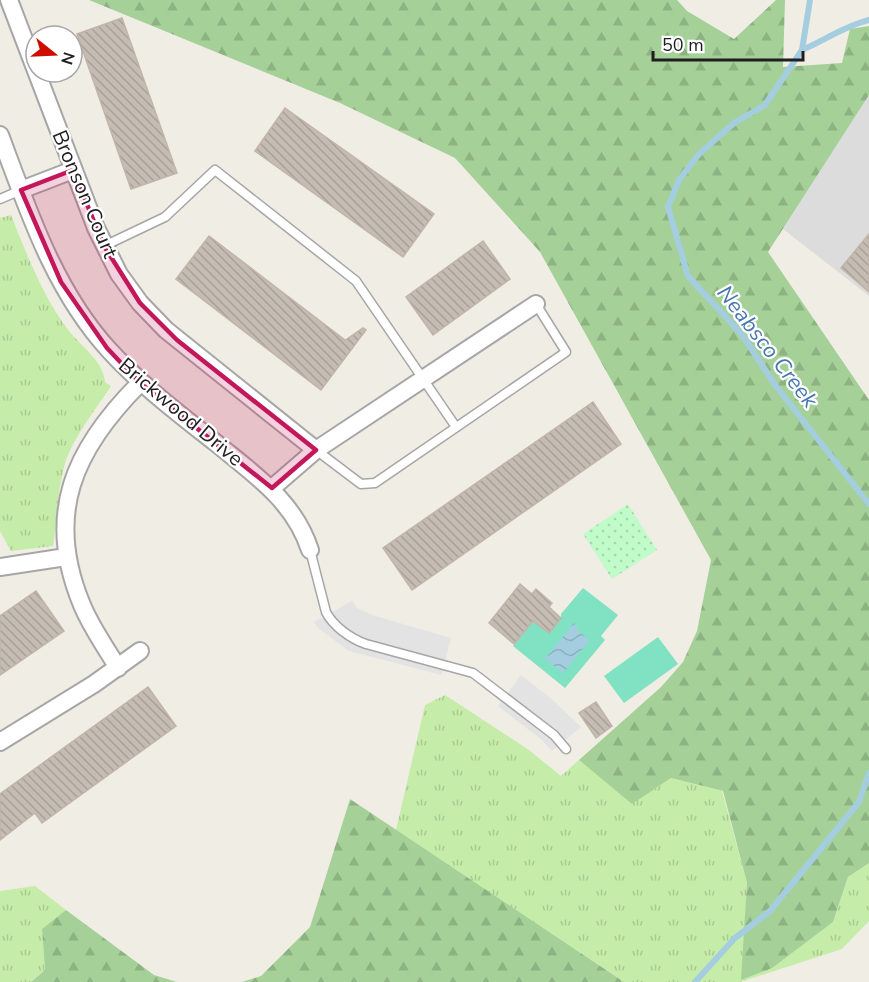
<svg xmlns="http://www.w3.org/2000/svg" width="869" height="982" viewBox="0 0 869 982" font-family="'Nunito Sans',sans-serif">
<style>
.residential{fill:#dddcdc}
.grass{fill:url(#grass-tufts)}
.forest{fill:url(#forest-firs)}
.park{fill:url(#park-dots)}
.pitch{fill:#80e2c2}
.parking{fill:#e3e3e3}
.water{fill:url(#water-waves)}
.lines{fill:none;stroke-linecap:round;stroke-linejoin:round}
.stream{stroke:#a4cedf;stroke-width:6}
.building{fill:url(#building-back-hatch);stroke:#c2b5a7;stroke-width:1.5}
.lane-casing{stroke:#a6a6a6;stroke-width:11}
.street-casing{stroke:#a6a6a6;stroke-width:20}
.lane{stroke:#fff;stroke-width:8}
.street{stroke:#fff;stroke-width:16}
.marked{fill:#c2185b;fill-opacity:0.2;stroke:#c2185b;stroke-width:4.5;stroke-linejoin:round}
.labels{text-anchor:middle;stroke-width:4.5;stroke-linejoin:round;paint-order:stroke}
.street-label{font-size:21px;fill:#1f1f1f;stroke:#fff}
.water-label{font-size:22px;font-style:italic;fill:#4776b3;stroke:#fff}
</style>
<defs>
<pattern id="grass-tufts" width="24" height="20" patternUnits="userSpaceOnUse" patternTransform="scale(1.5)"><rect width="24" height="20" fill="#c6eca9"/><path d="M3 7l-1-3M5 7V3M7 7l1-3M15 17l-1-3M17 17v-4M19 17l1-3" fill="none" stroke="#aaca91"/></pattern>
<pattern id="forest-firs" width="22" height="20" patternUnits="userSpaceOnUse" patternTransform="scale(1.5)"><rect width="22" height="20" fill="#a5d198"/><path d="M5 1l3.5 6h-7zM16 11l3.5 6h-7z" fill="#8eb383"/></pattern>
<pattern id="park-dots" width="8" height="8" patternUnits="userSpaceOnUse" patternTransform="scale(1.5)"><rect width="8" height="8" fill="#c1fbc9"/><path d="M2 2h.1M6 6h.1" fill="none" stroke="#a5d7ac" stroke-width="1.8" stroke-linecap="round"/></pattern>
<pattern id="water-waves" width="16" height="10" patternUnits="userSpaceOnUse" patternTransform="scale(1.5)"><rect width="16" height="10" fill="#a4cedf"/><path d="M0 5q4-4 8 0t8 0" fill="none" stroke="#8db0bf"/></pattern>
<pattern id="building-back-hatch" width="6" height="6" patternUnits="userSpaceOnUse" patternTransform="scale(1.5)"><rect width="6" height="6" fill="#c5bcb4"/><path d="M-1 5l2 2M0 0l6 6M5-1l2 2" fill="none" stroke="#a9a19a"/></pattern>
</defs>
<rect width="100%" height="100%" fill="#f0ede5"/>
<polygon class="residential" points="869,95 869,296 783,229"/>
<g class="grass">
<path d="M11 215C26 253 44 299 69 331 81 346 104 362 105 382L111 386C95 411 72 438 64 467 57 494 57 520 53 546L11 551 0 531V218Z"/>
<polygon points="445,695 529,750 561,776 579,760 632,803 671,778 722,791 747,883 742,979 833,922 848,877 869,863 869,921 842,949 740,982 624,982 396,830 425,705"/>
<polygon points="35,886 66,910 42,930 45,970 31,982 0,982 0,891"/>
</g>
<g class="forest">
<polygon points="89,0 677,0 687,11 734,39 776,0 785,0 783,67 842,63 850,29 869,26 869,95 768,252 869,400 869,863 848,877 833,922 772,968 741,980 747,883 723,791 671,778 632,804 579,760 661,687 683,662 697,631 711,560 540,252 455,158 340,103"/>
<polygon points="350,799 624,982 242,982 261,976 310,927"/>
<polygon points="66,910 154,975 177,982 31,982 45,970 42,929"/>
</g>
<polygon class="park" points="628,504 657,550 612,579 583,534"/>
<g class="pitch">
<polygon points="583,588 618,615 601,636 605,640 565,688 513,646 533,621 549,633 561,618 561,614"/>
<polygon points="658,637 678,664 624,703 604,676"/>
</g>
<g class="parking">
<polygon points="352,601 357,608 372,615 451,638 441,675 349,651 318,628 314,622"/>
<polygon points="521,675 554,701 581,727 552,751 542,740 498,706"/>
</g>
<polygon class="water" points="574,623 578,626 576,629 590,640 563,673 545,659"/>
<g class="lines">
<g class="stream">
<polyline points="810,0 802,50 765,105 734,123 699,154 679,180 668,207 688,276 743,336 775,385 869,504"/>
<path d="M802 50C825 40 845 26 869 20"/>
<polyline points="695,982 735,938 770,911 859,802 869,773"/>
</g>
</g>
<g class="building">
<polygon points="122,18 177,173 131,189 77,34"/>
<polygon points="285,108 434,214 403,257 255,151"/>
<polygon points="869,234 869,292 841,268"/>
<polygon points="209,236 345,340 344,341 363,328 366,330 321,390 176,279"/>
<polygon points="483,241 510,279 433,335 406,297"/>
<polygon points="593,402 621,444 412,590 383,548"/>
<polygon points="520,584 532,594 536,589 552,603 549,607 561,618 549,633 533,621 514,644 489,623"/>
<polygon points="36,591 64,631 0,675 0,616"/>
<polygon points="148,687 176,726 42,823 35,813 0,840 0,794"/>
<polygon points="596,702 612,726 596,738 579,713"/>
</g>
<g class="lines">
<defs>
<g id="lane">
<polyline points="0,199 21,190"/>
<polyline points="104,246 165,217 215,170 356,281 456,427"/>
<polyline points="316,450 361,484 375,483 566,352 536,304"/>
<path d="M310 550 326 612C333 626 351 639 366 644L473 673 554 735 566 749"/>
</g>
<g id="street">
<polyline points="9,0 96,228 119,274 140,303 166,330 316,450"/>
<path d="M0 135C28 210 54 290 109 350 141 385 178 413 216 443 255 475 294 501 310 550"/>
<polyline points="21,190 73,170"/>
<polyline points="272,488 316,450 536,304"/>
<polyline points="0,567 66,557"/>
<path d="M118 668C106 648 91 627 82 605 44 514 74 449 140 383"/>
<polyline points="0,742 94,684 140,651"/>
</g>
</defs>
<use href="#lane" class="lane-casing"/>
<use href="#street" class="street-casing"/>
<use href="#lane" class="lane"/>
<use href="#street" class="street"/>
</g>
<path class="marked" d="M73 170 104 246 140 303 177 340 316 450 272 488 140 383 107 348 61 282 21 190Z"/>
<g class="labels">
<g class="street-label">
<text transform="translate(85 194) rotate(67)" y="7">Bronson Court</text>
<text transform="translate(181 412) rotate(40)" y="7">Brickwood Drive</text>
</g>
<g class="water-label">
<text transform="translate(768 346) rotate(52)" y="8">Neabsco Creek</text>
</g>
</g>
<g transform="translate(54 54) rotate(108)"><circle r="28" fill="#ffffff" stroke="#a5a5a5" stroke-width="1.5"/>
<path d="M0-4.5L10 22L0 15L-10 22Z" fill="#ce0d00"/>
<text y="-9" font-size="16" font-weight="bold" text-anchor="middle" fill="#1f1f1f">N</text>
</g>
<path d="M653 51v9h150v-9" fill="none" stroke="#1f1f1f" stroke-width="3"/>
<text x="662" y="51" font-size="18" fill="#1f1f1f" stroke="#ffffff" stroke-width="4.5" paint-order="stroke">50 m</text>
</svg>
